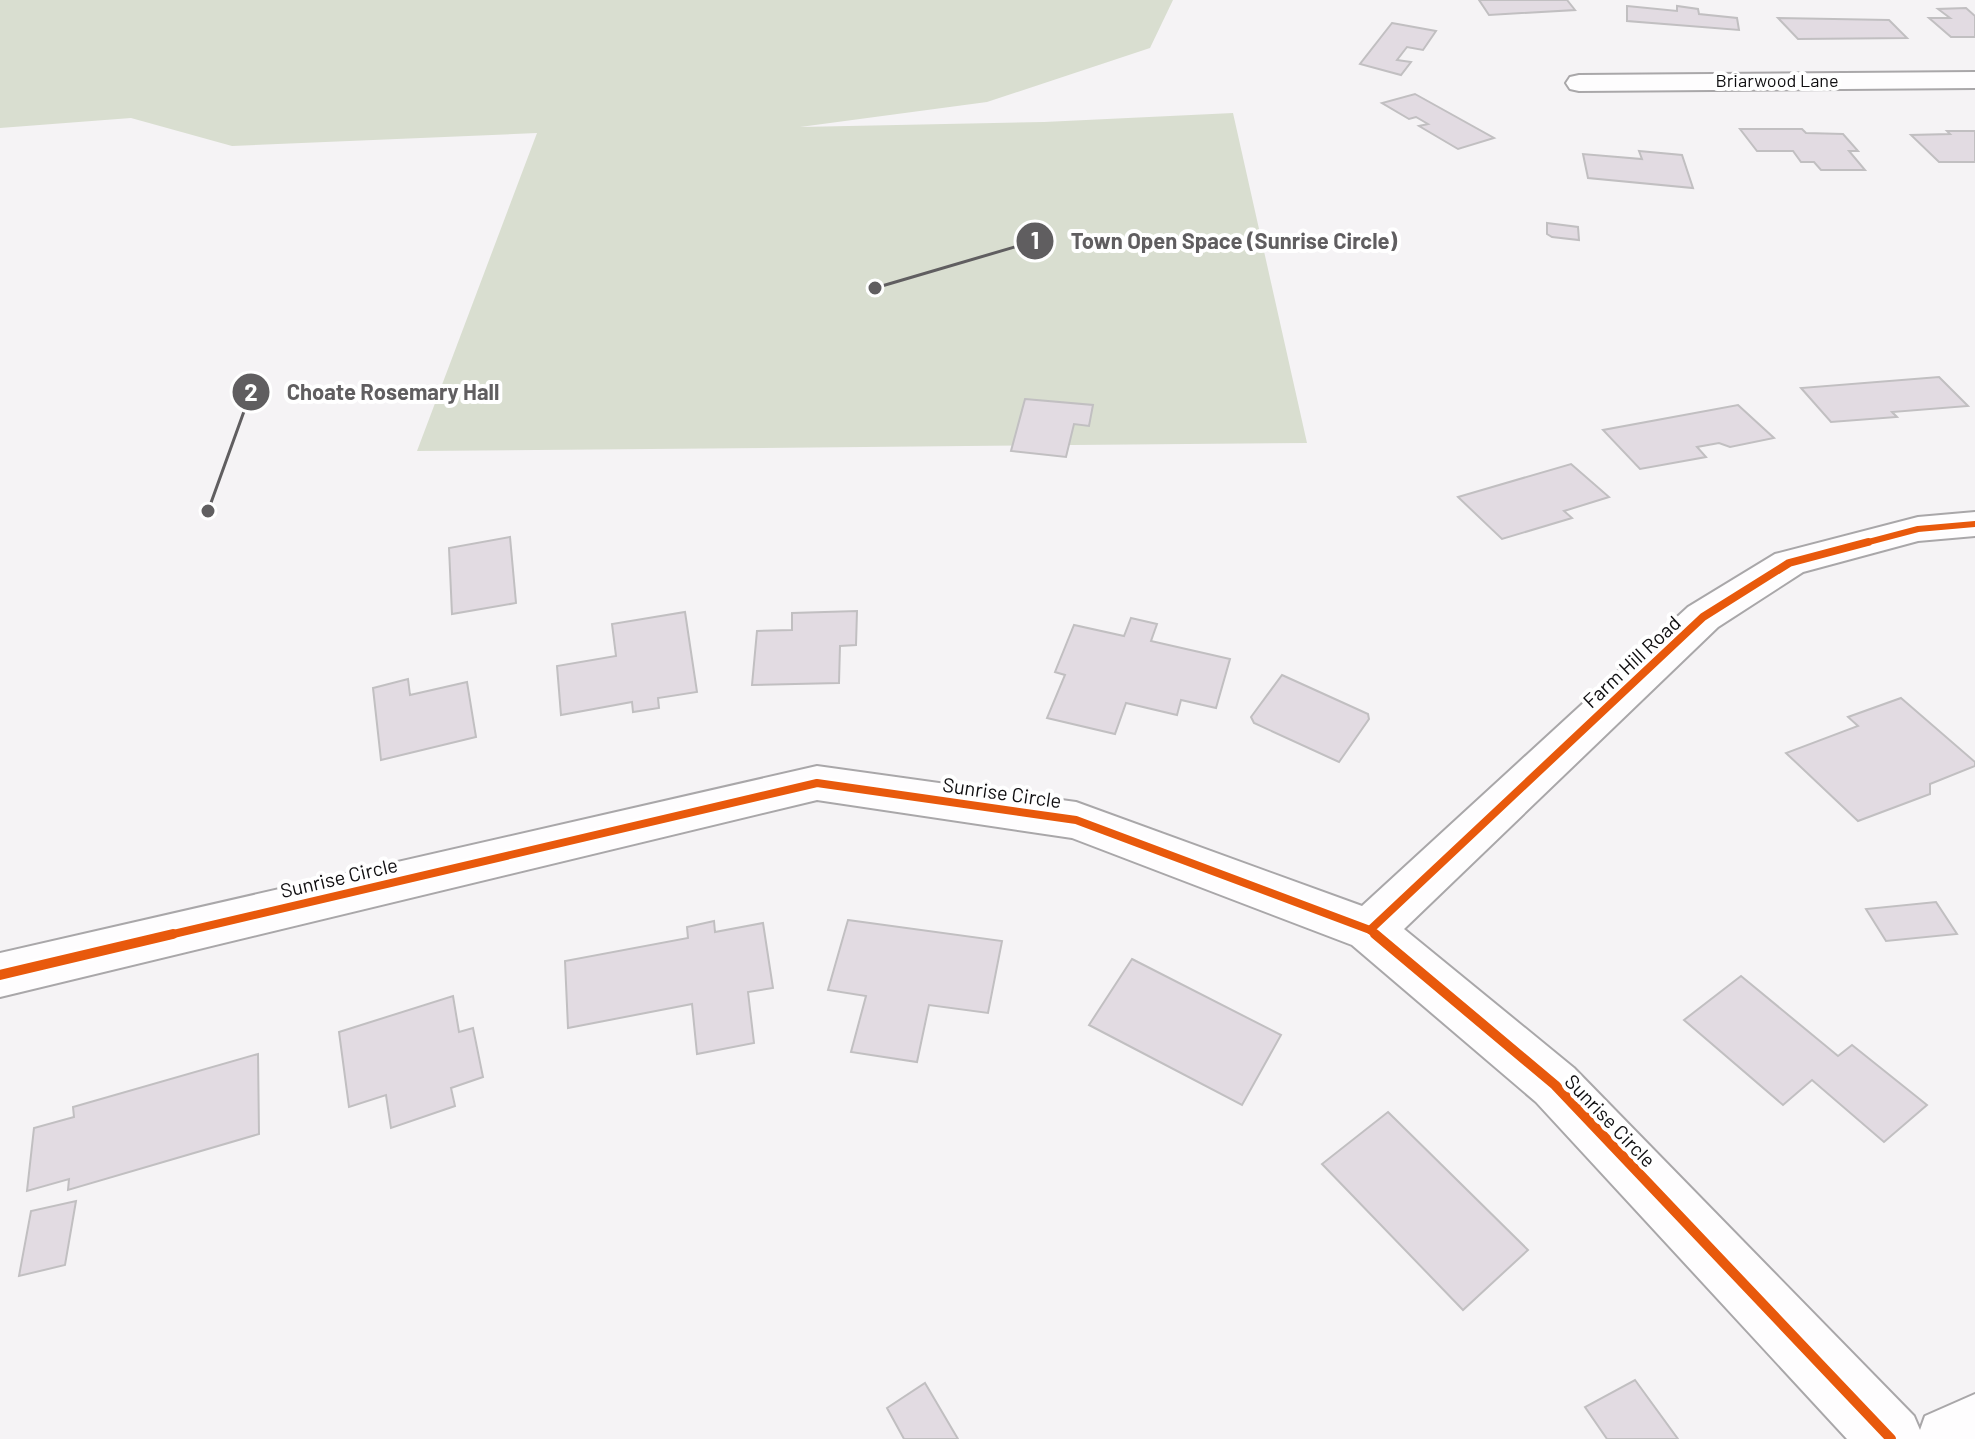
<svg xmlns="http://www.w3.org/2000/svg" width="1975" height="1439" viewBox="0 0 1975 1439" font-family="Barlow,sans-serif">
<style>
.green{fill:#d9ded0}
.building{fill:#e2dbe2;stroke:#c1bfc1;stroke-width:2}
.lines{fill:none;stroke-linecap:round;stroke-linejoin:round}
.minor-casing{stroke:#a9a7a9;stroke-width:4}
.minor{fill:#fefdfe;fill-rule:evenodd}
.cycleway-far2-casing{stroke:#fff;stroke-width:10}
.cycleway-far1-casing{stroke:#fff;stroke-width:13}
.cycleway-casing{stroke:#fff;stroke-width:15}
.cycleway-far2{stroke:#e8590c;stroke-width:6}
.cycleway-far1{stroke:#e8590c;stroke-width:8}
.cycleway{stroke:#e8590c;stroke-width:10}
.labels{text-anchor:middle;stroke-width:8;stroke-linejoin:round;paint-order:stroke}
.far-street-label{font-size:18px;fill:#0f0e10;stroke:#fff}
.street-label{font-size:20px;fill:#0f0e10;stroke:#fff}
.leader{fill:none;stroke:#605e60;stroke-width:3}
.callout-dot{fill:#605e60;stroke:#fff;stroke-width:3}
.mark-label{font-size:24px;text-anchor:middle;font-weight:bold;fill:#fff}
.callout-label{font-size:22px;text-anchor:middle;font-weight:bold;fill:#605e60;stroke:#fff;stroke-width:8;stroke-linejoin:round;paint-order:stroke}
</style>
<rect width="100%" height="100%" fill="#f5f3f5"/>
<polygon class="green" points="0,0 1173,0 1150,48 987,102 800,127 1044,122 1233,113 1307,443 417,451 537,133 232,146 131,118 0,128"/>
<g class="building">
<polygon points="1479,0 1567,0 1575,10 1489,15"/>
<polygon points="1627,6 1677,11 1677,6 1698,9 1699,14 1737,18 1739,30 1627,21"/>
<polygon points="1966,8 1975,16 1975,37 1951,37 1929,18 1950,18 1938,9"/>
<polygon points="1778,18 1889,20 1907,38 1798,39"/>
<polygon points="1392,23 1436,31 1423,50 1407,47 1397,60 1411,62 1401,75 1360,64"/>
<polygon points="1415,94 1494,138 1458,149 1419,126 1428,124 1416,117 1409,119 1382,103"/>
<polygon points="1740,129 1802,129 1806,133 1843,134 1858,151 1849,151 1865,170 1821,170 1814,162 1801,162 1793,151 1757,151"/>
<polygon points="1947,131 1975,131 1975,162 1939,162 1911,135 1950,134"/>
<polygon points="1639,151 1682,155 1693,188 1588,178 1583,154 1642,159"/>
<polygon points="1547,223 1578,227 1579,240 1552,237 1547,234"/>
<polygon points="1939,377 1968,406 1892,412 1897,417 1831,422 1801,388"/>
<polygon points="1025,399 1093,405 1089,426 1074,424 1066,457 1011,451"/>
<polygon points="1738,405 1774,438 1730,447 1719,443 1697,447 1706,457 1640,469 1603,430"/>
<polygon points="1571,464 1609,497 1564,511 1572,518 1502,539 1458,497"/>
<polygon points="510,537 516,603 452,614 449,548"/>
<polygon points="857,611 856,645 840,646 839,683 752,685 757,631 792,630 792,613"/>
<polygon points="685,612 697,692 658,698 659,708 633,712 632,702 561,715 557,666 616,656 612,624"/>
<polygon points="1131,618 1157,624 1151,641 1230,659 1216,708 1181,700 1177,715 1126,703 1115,734 1047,718 1065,675 1055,672 1074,625 1124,636"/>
<polygon points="1282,675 1368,714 1369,719 1339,762 1254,723 1251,717"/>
<polygon points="408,679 410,695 467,682 476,737 381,760 373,688"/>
<polygon points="1901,698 1975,762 1975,766 1930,784 1930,794 1858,821 1786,753 1858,726 1848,717"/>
<polygon points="1936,902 1957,934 1886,941 1866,909"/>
<polygon points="848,920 1002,941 988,1013 929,1005 917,1062 851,1052 866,996 828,990"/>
<polygon points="714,921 715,932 763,923 773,988 748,992 754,1043 697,1054 692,1004 568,1028 565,961 688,938 687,927"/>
<polygon points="1132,959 1281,1035 1242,1105 1089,1025"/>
<polygon points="1741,976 1838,1056 1852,1045 1927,1105 1884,1142 1812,1080 1783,1105 1684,1020"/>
<polygon points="453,996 459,1032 473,1028 483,1077 451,1088 455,1106 391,1128 386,1095 349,1107 339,1032"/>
<polygon points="258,1054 259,1134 68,1190 69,1179 27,1191 34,1128 74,1117 73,1107"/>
<polygon points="1388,1112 1528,1250 1463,1310 1322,1164"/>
<polygon points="76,1201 65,1265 19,1276 31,1211"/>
<polygon points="1635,1380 1678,1439 1607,1439 1585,1407"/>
<polygon points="925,1383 958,1439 904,1439 887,1408"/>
</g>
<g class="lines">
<defs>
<g id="minor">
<polygon points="1975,72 1975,88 1579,91 1570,89 1566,83 1570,77 1579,75"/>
<polygon points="1975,512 1975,536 1918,541 1803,572 1718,627 1404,929 1574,1068 1914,1416 1920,1430 1925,1416 1975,1394 1975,1439 1847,1439 1536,1102 1352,945 1072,838 817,800 0,997 0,953 817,766 1076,802 1362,906 1688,607 1775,554 1918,517"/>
</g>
</defs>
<use href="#minor" class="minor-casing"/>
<use href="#minor" class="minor"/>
<defs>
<polyline id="cycleway-far2" points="1861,544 1918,529 1975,524"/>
<g id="cycleway-far1">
<polyline points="1370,930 1703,617 1789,563 1868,542"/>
<polyline points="165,936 817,783 1076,820 1370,930 1378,936"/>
</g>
<g id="cycleway">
<polyline points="1375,934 1555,1085 1891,1439"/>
<polyline points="0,975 173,934"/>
</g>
</defs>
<use href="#cycleway-far2" class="cycleway-far2-casing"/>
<use href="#cycleway-far1" class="cycleway-far1-casing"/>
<use href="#cycleway" class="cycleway-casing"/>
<use href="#cycleway-far2" class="cycleway-far2"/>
<use href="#cycleway-far1" class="cycleway-far1"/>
<use href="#cycleway" class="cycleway"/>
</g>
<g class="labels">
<g class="far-street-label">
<text x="1777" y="87">Briarwood Lane</text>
</g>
<g class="street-label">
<text transform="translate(1632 662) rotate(-43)" y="7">Farm Hill Road</text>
<text transform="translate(1002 793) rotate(8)" y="7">Sunrise Circle</text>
<text transform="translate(339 878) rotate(-13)" y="7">Sunrise Circle</text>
<text transform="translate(1610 1121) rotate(46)" y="7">Sunrise Circle</text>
</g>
</g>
<path class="leader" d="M875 288L1035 241M208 511L251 392"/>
<g class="callout-dot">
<circle cx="875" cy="288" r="8"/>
<circle cx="208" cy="511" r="8"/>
<circle cx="1035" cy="241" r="20"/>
<circle cx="251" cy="392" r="20"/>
</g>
<g class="mark-label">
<text x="1035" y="249">1</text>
<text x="251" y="401">2</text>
</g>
<g class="callout-label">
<text x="1234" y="249">Town Open Space (Sunrise Circle)</text>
<text x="393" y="400">Choate Rosemary Hall</text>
</g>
</svg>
